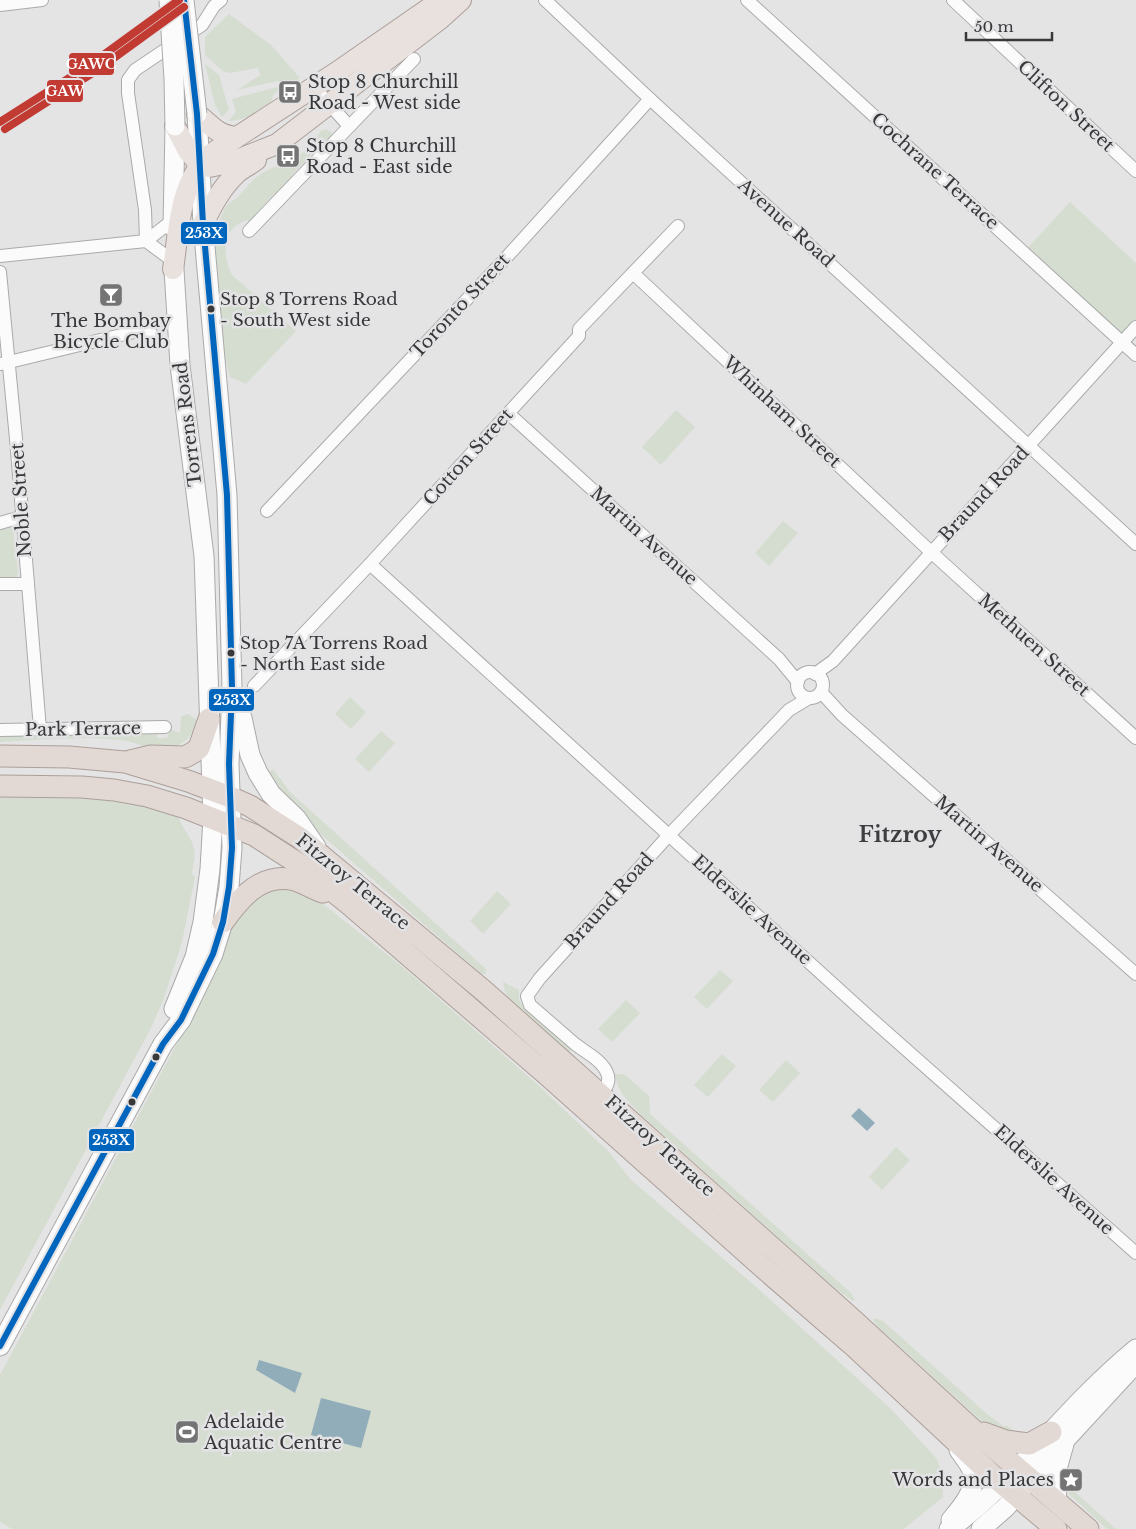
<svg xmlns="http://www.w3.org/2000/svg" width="1136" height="1529" viewBox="0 0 1136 1529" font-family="'Libre Baskerville',serif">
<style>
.green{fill:#d5ddd1}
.water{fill:#90adb9}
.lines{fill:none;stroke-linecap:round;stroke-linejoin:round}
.minor-casing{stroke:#aaa;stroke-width:14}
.secondary-casing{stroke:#aaa;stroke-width:21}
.primary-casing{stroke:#ac9f9a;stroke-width:22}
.trunk-casing{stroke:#ac9f9a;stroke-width:23}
.minor{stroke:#fbfbfb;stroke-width:12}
.secondary{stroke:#fbfbfb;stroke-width:19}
.primary{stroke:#e9e1de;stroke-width:20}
.trunk{stroke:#e2d8d4;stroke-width:21}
.secondary-bridge-casing{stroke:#aaa;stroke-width:21;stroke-linecap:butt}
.secondary-bridge{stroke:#fbfbfb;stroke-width:19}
.bus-1-casing{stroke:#e3e3e5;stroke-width:10}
.bus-1{stroke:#0065bd;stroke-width:6}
.rail-1-casing{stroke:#e3e3e5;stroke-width:11}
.rail-2-casing{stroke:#e3e3e5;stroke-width:11}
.rail-1{stroke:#c23b33;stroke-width:8}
.rail-2{stroke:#c23b33;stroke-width:8}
.bus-dot{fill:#383839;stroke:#e3e3e5;stroke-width:2}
.labels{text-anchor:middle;stroke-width:5;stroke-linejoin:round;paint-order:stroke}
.bus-label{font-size:17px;fill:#383839;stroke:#e3e3e5;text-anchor:start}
.poi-label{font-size:18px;fill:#383839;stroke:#e3e3e5;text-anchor:start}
.street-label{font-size:18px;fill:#383839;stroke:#e3e3e5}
.district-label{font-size:22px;font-weight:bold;fill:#3d3e3f;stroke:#e3e3e5}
.line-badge{stroke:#e3e3e5;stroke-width:2}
.badge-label{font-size:14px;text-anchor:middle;font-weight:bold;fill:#fff}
</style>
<rect width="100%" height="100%" fill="#e4e4e4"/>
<g class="green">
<polygon points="229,14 271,45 300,78 283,88 278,81 237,90 260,75 258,68 230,73 224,72 205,55 205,37"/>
<polygon points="205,64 219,75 229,110 222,117 215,105"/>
<path d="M277 87 279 91 273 95 272 101C258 112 246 121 228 121L236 112 232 99Z"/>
<path d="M326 129 332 133V138L325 140 293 174 291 185 281 193 274 194 249 221 247 220C221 229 222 253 232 275L296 331 246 384 230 377C222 349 220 320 218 291 217 262 210 231 227 205 230 201 235 200 239 196 253 180 256 174 277 166L280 168 308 149 321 131Z"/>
<polygon points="1070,202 1136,263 1136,327 1122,342 1024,252"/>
<polygon points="676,410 695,427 661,465 642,447"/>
<polygon points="783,521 798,533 769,566 755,553"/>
<polygon points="9,525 13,526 18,573 16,579 0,580 0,527"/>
<polygon points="350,697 366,712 351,729 335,714"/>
<path d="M188 714 197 720C195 733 186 743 173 747 152 754 139 742 120 740 81 736 40 740 0 742V734L157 733V738H167L170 729 180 733 181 716Z"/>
<polygon points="381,731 395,743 369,772 355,759"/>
<polygon points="273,769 290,792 486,969 486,974 481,974 302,818 265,774"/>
<path d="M0 794 79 795 133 803 178 815C180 827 192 836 194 849 196 856 193 866 192 874L195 877 182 942 164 998 151 1028 0 1310Z"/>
<polygon points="269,886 304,889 398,963 537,1084 609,1152 631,1180 754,1285 890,1408 937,1459 942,1475 943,1497 904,1529 12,1529 0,1522 0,1375 205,991 235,916"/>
<polygon points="497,891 511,904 483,934 470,921"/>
<polygon points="720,970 733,981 707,1009 694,997"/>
<polygon points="503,982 519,990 519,999 521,1004 572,1048 569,1052 509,999 505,992"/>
<polygon points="626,1000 640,1013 612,1042 598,1029"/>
<polygon points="722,1054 736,1066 708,1097 694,1085"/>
<polygon points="786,1060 800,1073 773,1102 759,1090"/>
<path d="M615 1074H624L649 1096 650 1114 850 1292 855 1299 853 1301 836 1289 641 1115C629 1102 617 1092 615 1074Z"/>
<polygon points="896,1147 910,1160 882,1190 869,1177"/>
<polygon points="875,1318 883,1321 987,1414 1003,1426 1007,1426 1020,1434 986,1425 878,1327 873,1320"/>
<polygon points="1071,1473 1083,1486 1076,1493 1116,1529 1107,1529 1069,1494 1063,1478"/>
</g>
<g class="water">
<polygon points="859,1108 875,1123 867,1131 851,1116"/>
<polygon points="259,1360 302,1373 295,1393 256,1370"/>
<polygon points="321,1398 371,1411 361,1448 311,1435"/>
</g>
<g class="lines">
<defs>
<g id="minor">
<polyline points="545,0 650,99 1136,544"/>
<polyline points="747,0 1136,355"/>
<polyline points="953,0 1136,171"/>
<polyline points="0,5 42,0"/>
<polyline points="314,87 349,126"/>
<polyline points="249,231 414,59"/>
<polyline points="146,241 145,210 128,93 128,80 135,70 202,25 214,6 221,0"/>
<polyline points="146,241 173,261"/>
<polyline points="0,256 146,241 173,220"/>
<polyline points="0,272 16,439 40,729"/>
<polyline points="633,273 931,552 1136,738"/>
<polyline points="1,364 142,330 151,333"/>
<polyline points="508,413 779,659 798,682"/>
<polyline points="267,511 504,260 650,99"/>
<polyline points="0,523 21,517"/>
<polyline points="370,564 867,1015 1136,1253"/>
<polyline points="0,584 28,584"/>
<circle cx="810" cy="685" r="13"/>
<polyline points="815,674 833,661 1136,327"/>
<polyline points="254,686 370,564 579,336 579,329 678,226"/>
<polyline points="821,692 842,715 1136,974"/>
<polyline points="0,730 165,727"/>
<path d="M601 1094C606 1088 611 1081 607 1073 602 1060 585 1052 575 1044 560 1031 545 1018 530 1005L527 996 540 978 669 835 789 710 809 698"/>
</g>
<g id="secondary">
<polyline points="173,227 175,126"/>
<polyline points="173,254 180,365 204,556 213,818 210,869 203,922 195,957 174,1009"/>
<polyline points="236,701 242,718 250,755 258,773 271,794 296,818 316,847"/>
<polyline points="0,1346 163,1044 181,1020 213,954 223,922 229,887 232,848 229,764 232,688 227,495 203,224 197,114"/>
<polyline points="1057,1501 1055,1476 1064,1444"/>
<path d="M951 1520C962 1507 978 1489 972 1470 969 1463 963 1456 959 1450"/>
<path d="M949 1529C979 1508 1003 1483 1028 1457 1063 1419 1097 1381 1136 1349"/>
<polyline points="981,1529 1006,1507 1039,1468 1136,1363"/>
</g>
<g id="primary">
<path d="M197 114C213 126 215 134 236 137"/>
<polyline points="175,126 188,151 199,164"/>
<polyline points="199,164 209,167 229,163 277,144 440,19 461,0"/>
<path d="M203 224C212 206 221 188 236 174 242 168 250 165 256 160"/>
<path d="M173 269C179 230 179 185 208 156L337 72 441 0"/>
</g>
<g id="trunk">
<polyline points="0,756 69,757 125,762 188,781 230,797 250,806 300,838 484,991 852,1319 972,1429 1088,1529"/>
<polyline points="130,761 151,756 185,757 194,752 199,748 209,719"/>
<polyline points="0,786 82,787 114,790 147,796 186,808 254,835 302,866 349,904 545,1073 767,1271 855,1347 991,1474 1056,1529"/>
<path d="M223 922C240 898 261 872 295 880 304 883 314 889 323 892"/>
<polyline points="984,1433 1006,1441 1029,1444 1051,1432"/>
</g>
</defs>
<use href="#minor" class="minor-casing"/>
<use href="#secondary" class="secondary-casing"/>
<use href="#primary" class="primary-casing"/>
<use href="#trunk" class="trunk-casing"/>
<use href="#minor" class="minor"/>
<use href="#secondary" class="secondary"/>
<use href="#primary" class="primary"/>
<use href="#trunk" class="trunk"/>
<defs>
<g id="secondary-bridge">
<polyline points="169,0 174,79 175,126"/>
<polyline points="184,0 197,114"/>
</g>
</defs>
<use href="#secondary-bridge" class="secondary-bridge-casing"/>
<use href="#secondary-bridge" class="secondary-bridge"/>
<defs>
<polyline id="bus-1" points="0,1346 163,1044 181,1020 213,954 223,922 229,887 232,848 229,764 232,688 227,495 203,224 197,114 184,0"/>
</defs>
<use href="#bus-1" class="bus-1-casing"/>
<use href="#bus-1" class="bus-1"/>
<defs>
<polyline id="rail-1" points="0,122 91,64 179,0"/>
<polyline id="rail-2" points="5,129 96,71 184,7"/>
</defs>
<use href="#rail-1" class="rail-1-casing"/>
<use href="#rail-2" class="rail-2-casing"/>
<use href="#rail-1" class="rail-1"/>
<use href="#rail-2" class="rail-2"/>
</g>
<defs>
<symbol id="bus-square" viewBox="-11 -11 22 22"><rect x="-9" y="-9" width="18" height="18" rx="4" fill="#747475" stroke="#e3e3e5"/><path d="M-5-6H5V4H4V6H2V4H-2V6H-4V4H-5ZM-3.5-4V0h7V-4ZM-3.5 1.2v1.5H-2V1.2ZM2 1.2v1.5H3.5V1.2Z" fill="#fff"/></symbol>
<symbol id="bar-square" viewBox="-11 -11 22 22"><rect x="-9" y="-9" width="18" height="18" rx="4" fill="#747475" stroke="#e3e3e5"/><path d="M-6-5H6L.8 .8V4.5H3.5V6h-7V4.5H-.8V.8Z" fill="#fff"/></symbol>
<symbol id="stadium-square" viewBox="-11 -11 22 22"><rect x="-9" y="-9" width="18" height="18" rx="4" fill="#747475" stroke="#e3e3e5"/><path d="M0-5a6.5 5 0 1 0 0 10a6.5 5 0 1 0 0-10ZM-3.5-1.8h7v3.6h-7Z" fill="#fff"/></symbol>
<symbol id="sight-square" viewBox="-11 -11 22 22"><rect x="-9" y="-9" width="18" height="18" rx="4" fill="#747475" stroke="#e3e3e5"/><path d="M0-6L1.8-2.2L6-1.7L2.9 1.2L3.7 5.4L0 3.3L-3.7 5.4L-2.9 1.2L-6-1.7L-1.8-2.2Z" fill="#fff"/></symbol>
</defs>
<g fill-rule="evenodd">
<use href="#bus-square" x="276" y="78" width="28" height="28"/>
<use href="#bus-square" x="274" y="142" width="28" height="28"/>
<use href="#bar-square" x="97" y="281" width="28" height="28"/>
<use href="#stadium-square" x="173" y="1418" width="28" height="28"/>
<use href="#sight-square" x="1057" y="1466" width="28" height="28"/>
</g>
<g class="bus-dot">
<circle cx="211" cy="309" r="4.5"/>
<circle cx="231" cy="653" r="4.5"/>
<circle cx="156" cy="1057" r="4.5"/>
<circle cx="132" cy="1102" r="4.5"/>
</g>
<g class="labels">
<g class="bus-label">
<text x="220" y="305">Stop 8 Torrens Road<tspan x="220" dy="21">- South West side</tspan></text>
<text x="240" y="649">Stop 7A Torrens Road<tspan x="240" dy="21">- North East side</tspan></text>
</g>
<g class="poi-label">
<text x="308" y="88">Stop 8 Churchill<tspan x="308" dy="21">Road - West side</tspan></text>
<text x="306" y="152">Stop 8 Churchill<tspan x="306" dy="21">Road - East side</tspan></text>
<text x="111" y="327" text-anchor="middle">The Bombay<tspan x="111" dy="21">Bicycle Club</tspan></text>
<text x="204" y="1428">Adelaide<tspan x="204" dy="21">Aquatic Centre</tspan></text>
<text x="1054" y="1486" text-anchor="end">Words and Places</text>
</g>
<g class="street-label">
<text transform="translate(1066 106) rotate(43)" y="6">Clifton Street</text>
<text transform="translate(935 171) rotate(42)" y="6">Cochrane Terrace</text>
<text transform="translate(786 223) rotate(42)" y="6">Avenue Road</text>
<text transform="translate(460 306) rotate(-47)" y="6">Toronto Street</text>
<text transform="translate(782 412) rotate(43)" y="6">Whinham Street</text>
<text transform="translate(188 424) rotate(-97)" y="6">Torrens Road</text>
<text transform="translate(468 457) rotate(-48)" y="6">Cotton Street</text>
<text transform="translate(984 494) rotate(-47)" y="6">Braund Road</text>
<text transform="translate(21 500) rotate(-94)" y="6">Noble Street</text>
<text transform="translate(644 536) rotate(42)" y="6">Martin Avenue</text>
<text transform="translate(1034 645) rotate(42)" y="6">Methuen Street</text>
<text transform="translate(83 729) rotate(-1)" y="6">Park Terrace</text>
<text transform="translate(989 844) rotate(41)" y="6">Martin Avenue</text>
<text transform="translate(353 882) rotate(39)" y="6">Fitzroy Terrace</text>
<text transform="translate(609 901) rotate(-48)" y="6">Braund Road</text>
<text transform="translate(752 910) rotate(42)" y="6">Elderslie Avenue</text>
<text transform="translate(660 1146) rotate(42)" y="6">Fitzroy Terrace</text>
<text transform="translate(1054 1180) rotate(42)" y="6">Elderslie Avenue</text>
</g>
<g class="district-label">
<text x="900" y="842">Fitzroy</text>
</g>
</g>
<g class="line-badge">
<rect x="68" y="52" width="47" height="24" rx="5" fill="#c23b33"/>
<rect x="46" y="79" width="38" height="24" rx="5" fill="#c23b33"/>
<rect x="180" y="221" width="48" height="24" rx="5" fill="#0065bd"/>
<rect x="208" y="688" width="47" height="24" rx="5" fill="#0065bd"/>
<rect x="88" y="1128" width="47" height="24" rx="5" fill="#0065bd"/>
</g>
<g class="badge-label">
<text x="91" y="69">GAWC</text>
<text x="65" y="96">GAW</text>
<text x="204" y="238">253X</text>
<text x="232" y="705">253X</text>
<text x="111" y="1145">253X</text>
</g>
<path d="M966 32v8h86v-8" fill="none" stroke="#383839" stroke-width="2.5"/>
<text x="974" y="32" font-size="15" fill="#383839" stroke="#e3e3e5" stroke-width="4" paint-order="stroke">50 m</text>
</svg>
